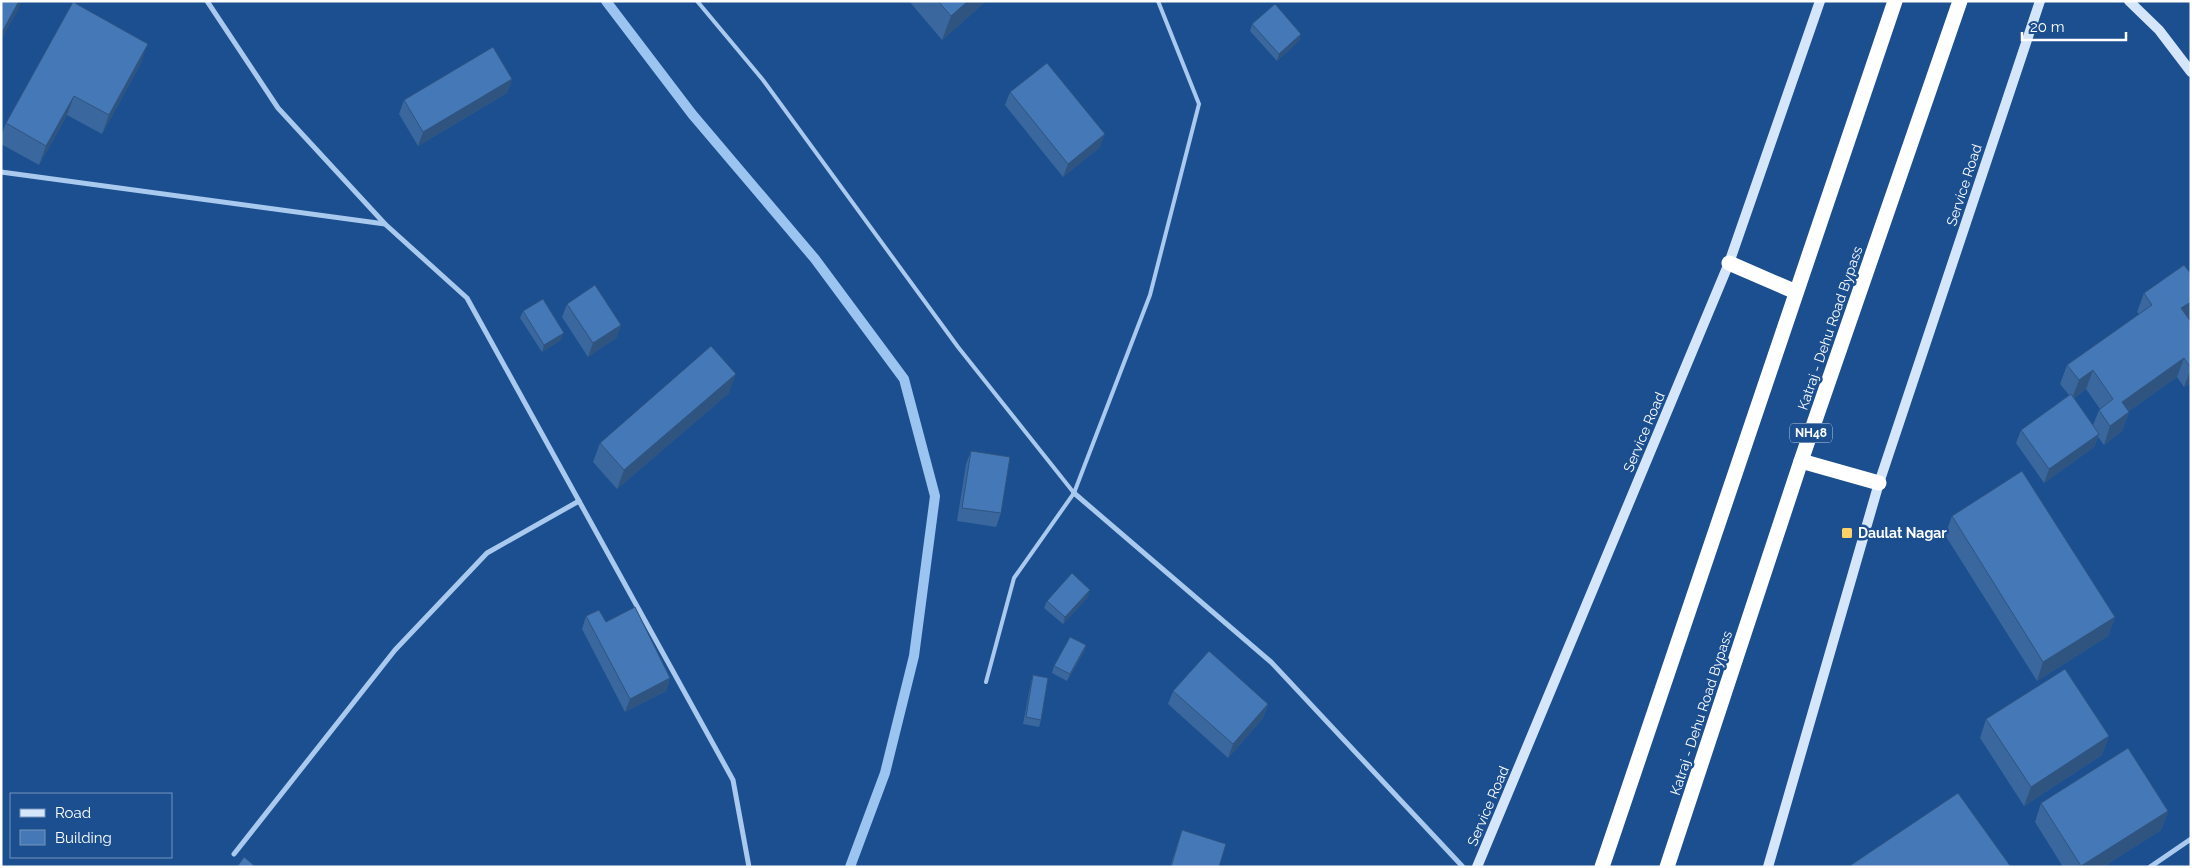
<svg xmlns="http://www.w3.org/2000/svg" width="2192" height="868" viewBox="0 0 2192 868" font-family="Raleway,sans-serif">
<style>
.lines{fill:none;stroke-linecap:round;stroke-linejoin:round}
.stream{stroke:#9cc4f0;stroke-width:10}
.lane{stroke:#a9c9ee;stroke-width:4}
.street{stroke:#a9c9ee;stroke-width:5}
.secondary{stroke:#d6e6fa;stroke-width:10}
.highway{stroke:#fff;stroke-width:15}
.wall{fill:#3a679d;fill-rule:evenodd}
.shaded-wall{fill:#305480}
.building{fill:#4478b7;stroke:#305480}
.poi-dot{fill:#ffd166;stroke:#1b4f8f;stroke-width:2}
.labels{text-anchor:middle;stroke-width:5;stroke-linejoin:round;paint-order:stroke}
.shield{fill:#1b4f8f;stroke:#bbcadd;stroke-width:1}
.shield-label{font-size:12px;font-weight:bold;fill:#fff}
.street-label{font-size:14px;fill:#fff;stroke:#1b4f8f}
.poi-label{font-size:14px;font-weight:bold;fill:#fff;stroke:#1b4f8f;text-anchor:start}
</style>
<rect width="100%" height="100%" fill="#1b4f8f"/>
<g class="lines">
<polyline class="stream" points="606,1 692,114 815,259 904,379 935,496 914,656 885,773 850,867"/>
<g class="lane">
<polyline points="697,1 763,80 958,347 1074,493"/>
<polyline points="986,682 1014,578 1074,493 1150,295 1199,104 1158,1"/>
</g>
<g class="street">
<polyline points="207,1 278,108 385,224 467,298 733,780 749,867"/>
<polyline points="1,172 385,224"/>
<polyline points="1074,493 1271,662 1463,867"/>
<polyline points="234,854 395,650 487,553 579,501"/>
<polyline points="2150,867 2191,839"/>
</g>
<g class="secondary">
<polyline points="2129,1 2159,30 2191,72"/>
<polyline points="1477,867 1729,263 1820,1"/>
<polyline points="1768,867 1879,483 2040,1"/>
</g>
<g class="highway">
<polyline points="1729,263 1796,292"/>
<polyline points="1801,461 1879,483"/>
<polyline points="1602,867 1895,1"/>
<polyline points="1667,867 1801,461 1960,1"/>
</g>
</g>
<g class="wall">
<polygon points="909,1 986,1 942,40"/>
<polygon points="1252,24 1301,34 1299,41 1277,61 1250,31"/>
<polygon points="141,63 102,134 67,115 39,165 1,144 1,136 6,123"/>
<polygon points="512,79 507,93 418,146 399,114 404,100"/>
<polygon points="1010,92 1100,147 1063,177 1005,105"/>
<path d="M2144 293 2190 316 2188 318 2191 322V383L2184 387 2177 377 2129 411V412L2122 431 2104 445 2098 437 2094 447 2044 483 2016 443 2021 430 2069 395 2060 384 2067 365 2139 314 2137 312ZM2086 389 2100 409 2099 410 2093 425 2074 398Z"/>
<polygon points="567,304 621,325 616,338 588,357 562,317"/>
<polygon points="523,311 561,340 542,352 520,318"/>
<polygon points="729,393 617,489 593,462 600,443"/>
<polygon points="971,451 1001,513 996,527 957,521 966,464"/>
<polygon points="1952,516 2115,617 2108,636 2037,681 1945,535"/>
<polygon points="1088,597 1063,624 1044,608 1047,601"/>
<polygon points="586,616 606,622 670,678 666,691 625,712 582,629"/>
<polygon points="1086,645 1084,652 1067,681 1052,673 1054,666"/>
<polygon points="1033,675 1041,720 1039,727 1023,724 1031,682"/>
<polygon points="1173,691 1268,704 1263,718 1228,758 1168,704"/>
<polygon points="1986,719 2109,736 2102,755 2024,806 1980,738"/>
<polygon points="2041,803 2168,811 2161,830 2103,867 2063,867 2035,822"/>
<polygon points="1182,830 1219,867 1170,867"/>
</g>
<g class="shaded-wall">
<polygon points="19,1 21,1 18,11 1,40 1,34"/>
<polygon points="968,1 986,1 942,40 951,16"/>
<polygon points="1301,34 1299,41 1277,61 1279,54"/>
<polygon points="148,44 141,63 102,134 109,115"/>
<polygon points="512,79 507,93 418,146 423,132"/>
<polygon points="74,96 67,115 39,165 46,146"/>
<polygon points="1105,134 1100,147 1063,177 1068,164"/>
<polygon points="2191,296 2190,316 2174,328 2181,308"/>
<polygon points="621,325 616,338 588,357 593,343"/>
<polygon points="564,333 561,340 542,352 544,345"/>
<polygon points="2184,358 2177,377 2115,421 2122,402"/>
<polygon points="2191,369 2191,383 2184,387"/>
<polygon points="2093,370 2086,389 2072,399 2079,380"/>
<polygon points="736,374 729,393 617,489 624,470"/>
<polygon points="2129,412 2122,431 2104,445 2110,426"/>
<polygon points="2099,434 2094,447 2044,483 2049,469"/>
<polygon points="1090,590 1088,597 1063,624 1065,617"/>
<polygon points="2115,617 2108,636 2037,681 2043,662"/>
<polygon points="1086,645 1084,652 1067,681 1070,674"/>
<polygon points="670,678 666,691 625,712 630,699"/>
<polygon points="1268,704 1263,718 1228,758 1233,744"/>
<polygon points="2109,736 2102,755 2024,806 2031,787"/>
<polygon points="2168,811 2161,830 2103,867 2080,867"/>
</g>
<g class="building">
<polygon points="1,1 19,1 1,34"/>
<polygon points="938,1 968,1 951,16"/>
<polygon points="73,2 148,44 109,115 74,96 46,146 6,123"/>
<polygon points="1275,4 1301,34 1279,54 1252,24"/>
<polygon points="493,47 512,79 423,132 404,100"/>
<polygon points="1047,63 1105,134 1068,164 1010,92"/>
<polygon points="2184,265 2191,274 2191,302 2181,308 2191,322 2191,368 2184,358 2122,402 2129,412 2110,426 2099,410 2113,399 2093,370 2079,380 2067,365 2152,305 2144,293"/>
<polygon points="595,285 621,325 593,343 567,304"/>
<polygon points="543,299 564,333 544,345 523,311"/>
<polygon points="711,346 736,374 624,470 600,443"/>
<polygon points="2071,394 2099,434 2049,469 2021,430"/>
<polygon points="971,451 1010,457 1001,513 962,508"/>
<polygon points="2022,471 2115,617 2043,662 1952,516"/>
<polygon points="1072,573 1090,590 1065,617 1047,601"/>
<polygon points="635,607 670,678 630,699 586,616 599,610 606,622"/>
<polygon points="1070,637 1086,645 1070,674 1054,666"/>
<polygon points="1209,651 1268,704 1233,744 1173,691"/>
<polygon points="2065,669 2109,736 2031,787 1986,719"/>
<polygon points="1033,675 1048,678 1041,720 1026,717"/>
<polygon points="2128,748 2168,811 2081,866 2041,803"/>
<polygon points="1958,793 2011,867 1848,867"/>
<polygon points="1182,830 1226,844 1219,867 1171,867"/>
<polygon points="244,857 256,867 237,867"/>
</g>
<rect class="poi-dot" x="1841" y="527" width="12" height="12" rx="2.5"/>
<g class="labels">
<rect class="shield" x="1790" y="423.5" width="42" height="19" rx="4"/>
<g class="shield-label">
<text x="1811" y="437">NH48</text>
</g>
<g class="street-label">
<text transform="translate(1964 185) rotate(-72)" y="5">Service Road</text>
<text transform="translate(1830 328) rotate(-71)" y="5">Katraj - Dehu Road Bypass</text>
<text transform="translate(1644 432) rotate(-67)" y="5">Service Road</text>
<text transform="translate(1701 713) rotate(-72)" y="5">Katraj - Dehu Road Bypass</text>
<text transform="translate(1488 806) rotate(-67)" y="5">Service Road</text>
</g>
<g class="poi-label">
<text x="1858" y="538">Daulat Nagar</text>
</g>
</g>
<rect width="2192" height="868" fill="none" stroke="#ffffff" stroke-width="5"/>
<rect x="10" y="793" width="162" height="65" fill="#1b4f8f" stroke="#7695bc"/>
<rect x="20" y="809" width="25" height="8" fill="#d6e6fa" stroke="#7695bc"/>
<text x="55" y="818" font-size="15" fill="#ffffff">Road</text>
<rect x="20" y="830" width="25" height="15" fill="#4478b7" stroke="#7695bc"/>
<text x="55" y="843" font-size="15" fill="#ffffff">Building</text>
<path d="M2022 32v8h104v-8" fill="none" stroke="#ffffff" stroke-width="2.5"/>
<text x="2030" y="32" font-size="15" fill="#ffffff" stroke="#1b4f8f" stroke-width="4" paint-order="stroke">20 m</text>
</svg>
